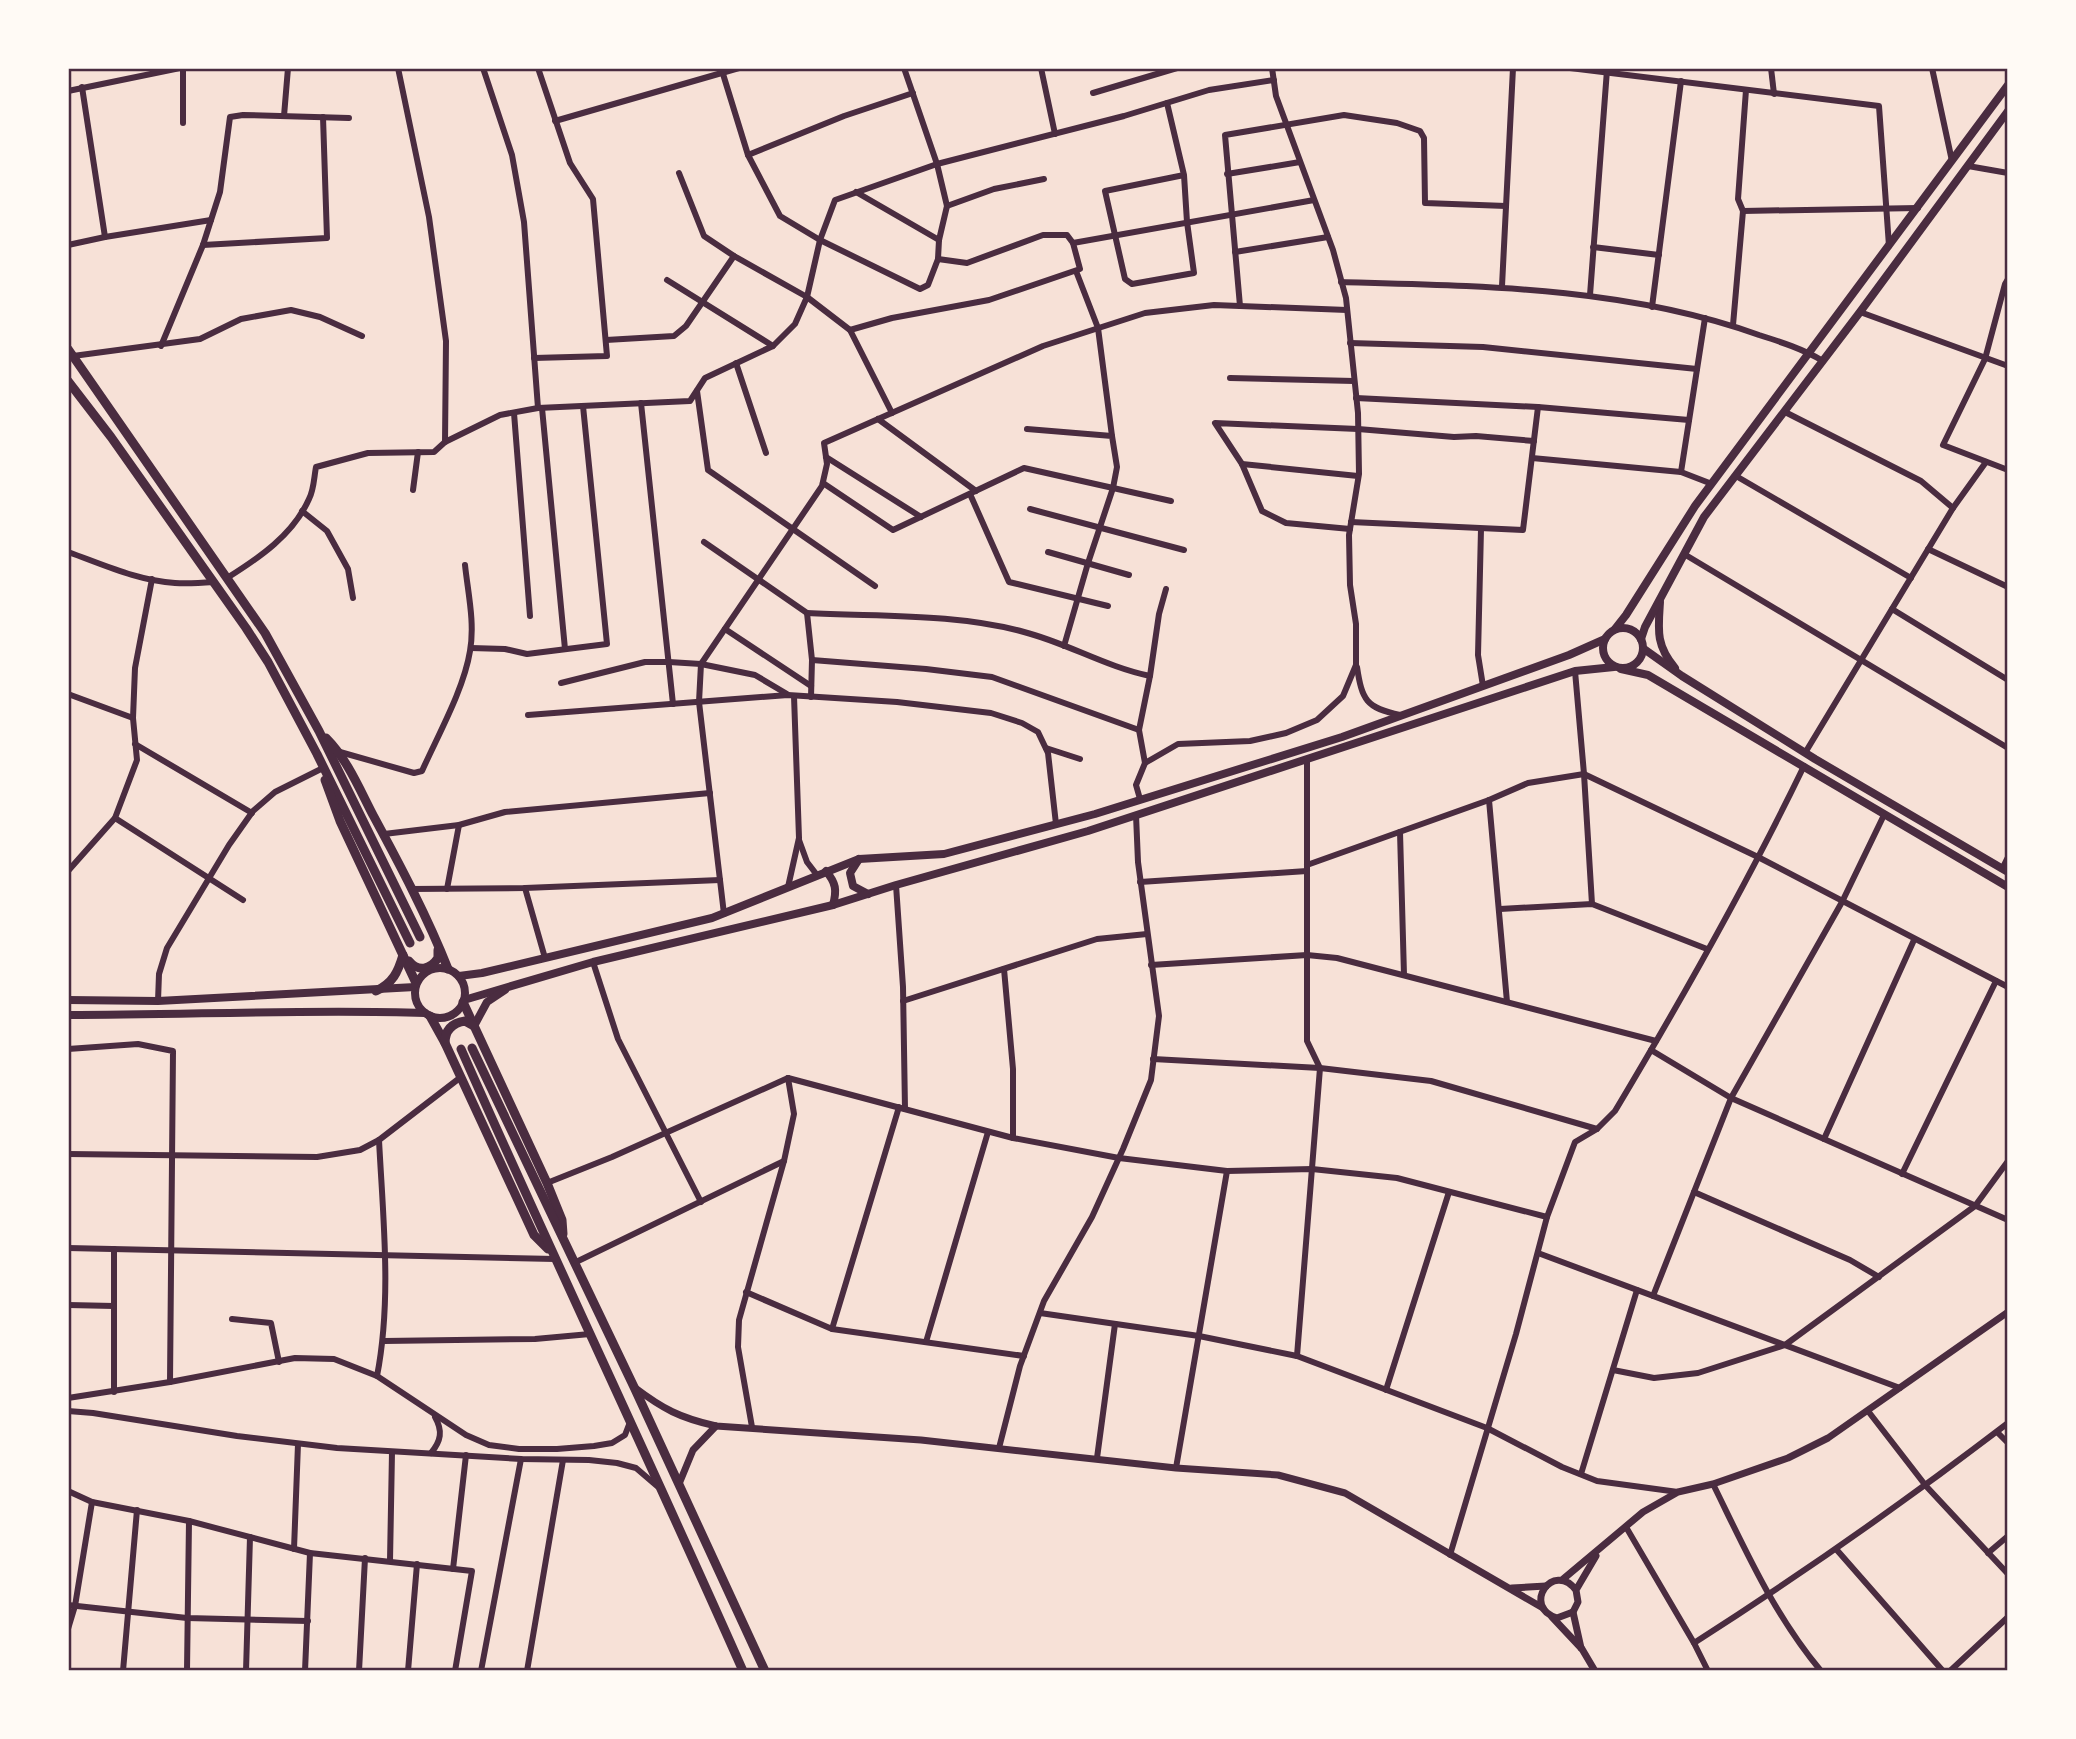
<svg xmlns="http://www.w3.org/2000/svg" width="2076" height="1739" viewBox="0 0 2076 1739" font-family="Quicksand,sans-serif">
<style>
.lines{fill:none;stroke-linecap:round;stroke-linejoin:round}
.minor{stroke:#4a2c40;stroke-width:6}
.tertiary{stroke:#4a2c40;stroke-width:7}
.secondary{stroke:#4a2c40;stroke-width:8}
.primary{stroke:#4a2c40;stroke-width:9}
.neatline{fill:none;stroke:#4a2c40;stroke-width:2.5}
</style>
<rect width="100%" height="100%" fill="#f7e1d7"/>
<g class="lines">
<g class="minor">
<polyline points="183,68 183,123"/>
<polyline points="398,68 429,217 446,341 445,442"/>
<polyline points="483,68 512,155 524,222 538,408"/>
<polyline points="1041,68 1055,134"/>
<polyline points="1570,68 1879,106 1889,246"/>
<polyline points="1771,68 1774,94"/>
<polyline points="1932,68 1952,161"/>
<polyline points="723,74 748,155 780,216 820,240 920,289 928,285 938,259 939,240 947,206 937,164 904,68"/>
<polyline points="82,87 105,237"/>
<polyline points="1746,90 1738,199 1743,211 1918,208"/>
<polyline points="68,91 180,68"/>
<polyline points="1093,93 1177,68"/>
<polyline points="1167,103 1184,175 1187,222 1194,273 1132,284 1125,279 1105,191 1184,175"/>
<polyline points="284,116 288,68"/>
<polyline points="555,121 739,68"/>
<polyline points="748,155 844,116 913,93"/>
<polyline points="1968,166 2008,173"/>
<polyline points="679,173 704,236 734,256 807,297 850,330 892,413"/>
<polyline points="1227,174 1300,162"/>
<polyline points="856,192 939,240"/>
<polyline points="947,206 994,189 1044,179"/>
<polyline points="68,245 105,237 211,220"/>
<polyline points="203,245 327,238 323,117"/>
<polyline points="1593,247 1659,255"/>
<polyline points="1235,252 1328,237"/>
<polyline points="938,259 967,263 1043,235 1067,235 1073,243"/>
<polyline points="1076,271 1098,328 1112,436"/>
<polyline points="2008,279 2005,284 1985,359 1943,445 2008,470"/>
<polyline points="667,280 773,346"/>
<path d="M1341 282C1482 286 1625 287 1759 335 1781 342 1803 349 1823 361"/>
<polyline points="1502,286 1513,68"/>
<polyline points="1590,295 1607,70"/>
<polyline points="1240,306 1225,135 1344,115 1397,123 1420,131 1424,138 1425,203 1506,206"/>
<polyline points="1652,307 1681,81"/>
<polyline points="1860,312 2008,366"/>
<polyline points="1733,325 1743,211"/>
<polyline points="850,330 892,318 989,300 1080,269 1073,243 1314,200"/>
<polyline points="606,340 674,336 686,326 734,256"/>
<polyline points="1350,343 1483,347 1697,369"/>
<polyline points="161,346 203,245 220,192 230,117 243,115 349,118"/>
<polyline points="73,356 200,339 241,319 291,310 320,317 362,336"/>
<polyline points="534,358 607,356 593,199 570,163 538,68"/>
<polyline points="736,363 766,453"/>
<polyline points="1230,378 1354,381"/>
<polyline points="697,391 708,470 875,586"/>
<polyline points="1356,398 1538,407 1689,420"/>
<polyline points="641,403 673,704"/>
<polyline points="542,408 565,649"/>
<polyline points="1785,412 1921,481 1953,508"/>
<polyline points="514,413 530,616"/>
<polyline points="878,419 976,491"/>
<polyline points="1027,429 1112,436 1117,467 1113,488 1088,563 1064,646"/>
<polyline points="826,457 921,517"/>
<polyline points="1532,458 1681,472 1712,484"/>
<polyline points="1242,464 1358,476"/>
<polyline points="1681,472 1705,318"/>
<polyline points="1736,476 1911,578"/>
<polyline points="823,483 893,530 1024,468 1171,501"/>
<polyline points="413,490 418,452"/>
<polyline points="970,494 1009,582 1108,606"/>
<polyline points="1030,509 1184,550"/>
<polyline points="302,511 327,531 348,569 353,598"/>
<polyline points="1351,522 1523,530 1538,407"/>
<polyline points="1350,529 1286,523 1262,511 1242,464 1215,423 1358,429 1454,437 1476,436 1534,441"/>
<polyline points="1481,529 1478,655 1483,686"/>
<polyline points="704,542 807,613 812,660 811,697"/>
<polyline points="1928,549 2008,587"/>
<path d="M68 552C102 564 138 581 175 583 188 584 201 583 214 582"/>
<polyline points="1048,552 1129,575"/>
<polyline points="1684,554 2008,748"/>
<path d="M227 578C259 558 293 535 309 499 314 490 314 477 316 467L368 453 434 452 445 442 500 415 538 408 690 401 705 378 773 346 795 324 807 297 820 240 835 200 937 164 1124 116 1209 90 1274 80"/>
<polyline points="1892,609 2008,680"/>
<path d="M807 613C878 617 955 613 1024 632 1067 643 1106 667 1150 676"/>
<polyline points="725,629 811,686"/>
<polyline points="471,648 505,649 527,654 607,644 583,406"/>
<polyline points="812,660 926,669 992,677 1139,730"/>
<path d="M1357 667C1362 700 1366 708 1400 715"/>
<polyline points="1575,671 1584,774 1592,904"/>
<polyline points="561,683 645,662 669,662 701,664 755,675 787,694"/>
<polyline points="68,694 133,718"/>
<polyline points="528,715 788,695 897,702 991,713 1022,723 1038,732 1048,753 1056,824"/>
<polyline points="135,744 252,813"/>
<polyline points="1046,748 1080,759"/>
<path d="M340 752 414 773 422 771C438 735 464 689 470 651 475 623 468 593 465 565"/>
<polyline points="1805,753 1953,508 1986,462"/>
<polyline points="1145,763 1139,730 1150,676 1159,614 1166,589"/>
<polyline points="1140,799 1136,785 1145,763 1178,744 1250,741 1286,733 1317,720 1343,696 1356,665 1356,624 1350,585 1349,535 1359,474 1358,413 1346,298 1333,250 1276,96 1272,68"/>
<polyline points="1489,800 1507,1002"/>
<polyline points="115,818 243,900"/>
<polyline points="1400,832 1404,975"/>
<polyline points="384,834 459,825 505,812 710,793"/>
<polyline points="799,840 807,862 817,875"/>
<polyline points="1307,865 1489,800 1528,783 1584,774 1758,857 2008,987"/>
<polyline points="2002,869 2008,857"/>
<polyline points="68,871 115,818 137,760 133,718 135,668 152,579"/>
<polyline points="1140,882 1307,871"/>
<polyline points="896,885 903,987 905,1109"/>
<polyline points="788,887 799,838 794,696"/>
<polyline points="525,888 545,958"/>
<polyline points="411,889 525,888 720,880"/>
<polyline points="447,889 459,825"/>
<polyline points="1500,909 1592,904 1707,949"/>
<polyline points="724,914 699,702 701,664 822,486 827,464 824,443 1043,346 1145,313 1214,305 1347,310"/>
<polyline points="593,962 618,1039 701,1202"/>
<polyline points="1151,965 1307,955 1337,958 1656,1041"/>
<polyline points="1004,969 1013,1069 1013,1138"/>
<polyline points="158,1001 159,974 167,948 229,845 253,811 275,792 321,769"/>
<polyline points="903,1001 1097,939 1147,934"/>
<polyline points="68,1049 138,1044 173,1051 170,1382"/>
<polyline points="1651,1050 1731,1098 2008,1220"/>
<polyline points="1153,1059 1320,1068 1431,1081 1597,1129"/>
<polyline points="788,1078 1013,1138 1119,1158 1227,1171 1312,1169 1397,1178 1547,1217"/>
<polyline points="1824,1139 1914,940"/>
<polyline points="68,1154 317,1157 360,1150 379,1140 461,1077"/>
<polyline points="1902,1174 1996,981"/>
<polyline points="547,1183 612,1157 788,1078"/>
<polyline points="1694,1192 1850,1260 1879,1277"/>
<polyline points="68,1248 555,1259"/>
<polyline points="114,1249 114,1392"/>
<polyline points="1538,1253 1900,1388"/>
<polyline points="574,1263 784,1161"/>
<polyline points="746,1292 832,1329 1024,1356"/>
<polyline points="1653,1296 1731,1098 1842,902 1884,815"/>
<polyline points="68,1305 114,1306"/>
<polyline points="1040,1313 1199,1336 1297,1356 1487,1428 1562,1467 1597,1481 1678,1492"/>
<polyline points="232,1319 271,1323 279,1362"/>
<polyline points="832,1329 899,1107"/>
<polyline points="384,1341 535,1339 590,1334"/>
<polyline points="926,1342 988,1132"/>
<polyline points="1297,1356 1320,1068 1307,1041 1307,760"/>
<polyline points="1613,1370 1654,1378 1698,1373 1785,1345 1975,1206 2008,1161"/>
<path d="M377 1376C392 1299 383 1218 379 1140"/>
<polyline points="1386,1390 1449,1192"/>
<polyline points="68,1398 170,1382 295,1358 334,1359 377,1376 466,1435 489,1445 519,1449 557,1449 594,1446 612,1443 625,1435 630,1422"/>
<polyline points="68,1411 93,1413 237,1436 337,1448 521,1459 589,1460 617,1463 636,1468 657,1486"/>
<polyline points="1868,1411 1926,1486 2008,1574"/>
<polyline points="752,1427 738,1347 739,1320 784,1161 794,1114 788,1078"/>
<polyline points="1997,1432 2008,1443"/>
<polyline points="999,1448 1020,1366 1044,1301 1092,1217 1123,1149 1151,1080 1159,1016 1138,862 1136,815"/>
<path d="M431 1453C441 1441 443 1431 435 1417"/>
<polyline points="1097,1458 1115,1324"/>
<polyline points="1176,1468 1227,1171"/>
<polyline points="1581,1474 1637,1290"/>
<path d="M1713 1484C1746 1551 1773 1613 1821 1671"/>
<polyline points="68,1491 92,1502 189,1521 310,1553 472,1571 455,1671"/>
<polyline points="1626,1527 1694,1643 1708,1671"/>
<polyline points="294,1549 298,1444"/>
<polyline points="1836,1549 1943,1671"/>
<polyline points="1988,1553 2008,1536"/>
<path d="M1450 1555 1516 1334 1547 1217 1575 1142 1597 1129 1615 1111C1682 999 1747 884 1804 766"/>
<polyline points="390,1561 392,1452"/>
<polyline points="453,1569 466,1455"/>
<polyline points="68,1605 187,1618 308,1621"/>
<polyline points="68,1629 75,1606 92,1502"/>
<path d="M1694 1643C1802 1574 1906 1501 2008 1423"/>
<polyline points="123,1671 137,1510"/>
<polyline points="187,1671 189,1521"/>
<polyline points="246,1671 250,1537"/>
<polyline points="305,1671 310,1553"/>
<polyline points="359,1671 365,1558"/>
<polyline points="408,1671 417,1564"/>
<polyline points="481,1671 521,1459"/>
<polyline points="527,1671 563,1460"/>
<polyline points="1950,1671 2008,1617"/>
</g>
<g class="tertiary">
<path d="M634 1387C663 1409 680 1418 716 1426L921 1440 1176 1468 1278 1475 1345 1493 1543 1608"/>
<polyline points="679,1484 693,1450 716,1426"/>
<polyline points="1562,1580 1643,1512 1678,1492 1713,1484 1788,1458 1828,1438 2008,1312"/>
<polyline points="1512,1588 1546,1586"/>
<path d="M1576 1590C1553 1560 1521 1607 1557 1618L1573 1612 1578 1602 1576 1590 1596 1556"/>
<polyline points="1573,1612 1581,1648"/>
<polyline points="1552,1617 1582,1649 1595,1671"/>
</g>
<g class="secondary">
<path d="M1660 602C1658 631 1656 645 1675 668"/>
<circle cx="1623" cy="648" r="20"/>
<polyline points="1615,629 1626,615 1695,506 2008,85"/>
<polyline points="1641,639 1645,627 1704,517 1860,312 2008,111"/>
<polyline points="1644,649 1682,676 1815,759 2008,872"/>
<polyline points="1621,669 1648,675 2008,887"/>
<polyline points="859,859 850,873 853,886 868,894"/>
<path d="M826 871C836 883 837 890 833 905"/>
<circle cx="440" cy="993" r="25"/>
<polyline points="459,976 482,973 712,918 859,859 944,854 1095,814 1342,737 1569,655 1605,639"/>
<polyline points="68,1000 158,1001 415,987"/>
<polyline points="464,1000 593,962 833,905 896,885 1088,831 1575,671 1614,667"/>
<path d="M68 1015C187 1015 306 1009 425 1013"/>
<polyline points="474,1026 487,1002 505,990"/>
</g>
<g class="primary">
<polyline points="68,349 265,633 319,731 420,937"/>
<polyline points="68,381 111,437 246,628 268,662 317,754 410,943"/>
<path d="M326 738C347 759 359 788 373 815 400 865 427 916 448 969"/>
<polyline points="325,780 340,821 416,983"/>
<path d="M409 961C418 972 430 970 438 958V950"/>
<path d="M376 991C393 983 398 972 403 955"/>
<polyline points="463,1002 547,1183 562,1220 563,1234"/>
<polyline points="430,1016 445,1043 534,1235 548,1249"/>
<path d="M445 1043C445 1030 452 1023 465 1021L474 1026"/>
<polyline points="472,1048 634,1387 765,1671"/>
<path d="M461 1049C553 1257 651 1463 743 1671"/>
</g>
</g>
<rect width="2076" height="1739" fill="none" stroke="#fffaf5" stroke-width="140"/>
<rect x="70" y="70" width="1936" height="1599" class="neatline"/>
</svg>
